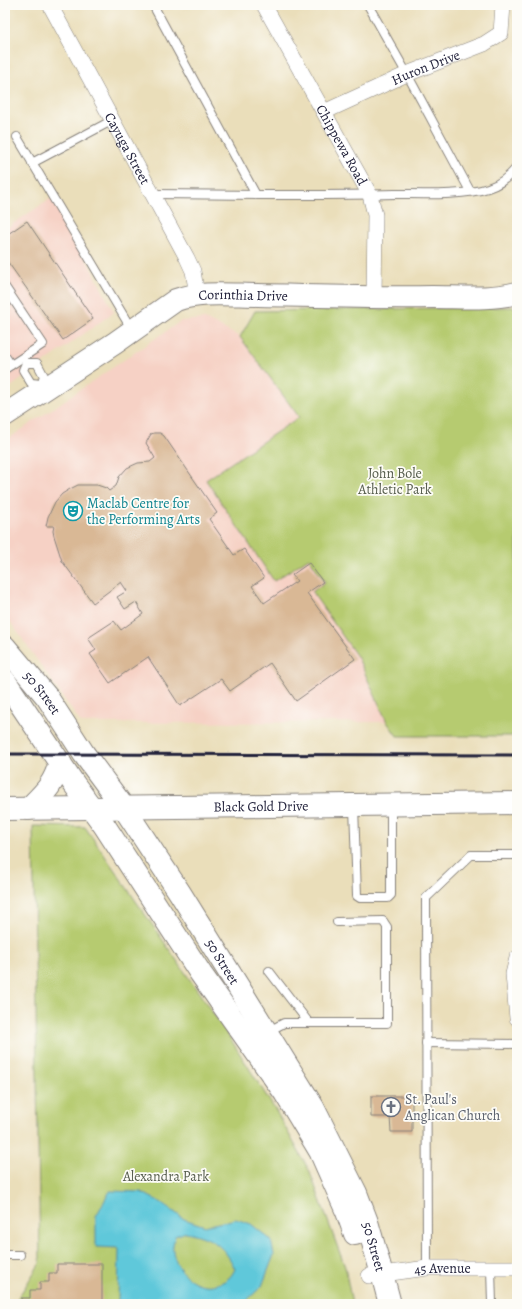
<svg xmlns="http://www.w3.org/2000/svg" width="522" height="1309" viewBox="0 0 522 1309" font-family="Alegreya,serif">
<style>
.built{fill:#f6d1c5}
.green{fill:#b6cb6f;stroke:#6c7655}
.water{fill:#5fc8da;stroke:#40758a;fill-rule:evenodd}
.building{fill:#d9b895}
.lines{fill:none;stroke-linecap:round;stroke-linejoin:round}
.lane-casing{stroke:#86807a;stroke-width:10}
.street-casing{stroke:#86807a;stroke-width:16}
.secondary-casing{stroke:#86807a;stroke-width:24}
.lane{stroke:#fff;stroke-width:8}
.street{stroke:#fff;stroke-width:15}
.secondary{stroke:#fff;stroke-width:22}
.rail{stroke:#22223b;stroke-width:3}
.labels{text-anchor:middle;stroke-width:3.5;stroke-linejoin:round;paint-order:stroke}
.street-label{font-size:14px;fill:#22223b;stroke:#fdfcf7}
.park-label{font-size:14px;fill:#565d4d;stroke:#fdfcf7}
.culture-label{font-size:14px;fill:#0d838f;stroke:#fdfcf7;text-anchor:start}
.worship-label{font-size:14px;fill:#5b616d;stroke:#fdfcf7;text-anchor:start}
</style>
<rect width="100%" height="100%" fill="#fdfcf7"/>
<filter id="ink" filterUnits="userSpaceOnUse"><feTurbulence type="fractalNoise" baseFrequency=".025" numOctaves="2"/><feDisplacementMap in="SourceGraphic" scale="8" xChannelSelector="R" yChannelSelector="G"/><feConvolveMatrix kernelMatrix="1 2 1 2 8 2 1 2 1" color-interpolation-filters="sRGB"/></filter>
<filter id="wash" filterUnits="userSpaceOnUse"><feTurbulence type="fractalNoise" baseFrequency=".012" numOctaves="4" result="noise"/><feDisplacementMap in="SourceGraphic" scale="16" xChannelSelector="R" yChannelSelector="G"/><feGaussianBlur stdDeviation="0.9" result="paint"/><feColorMatrix in="noise" values="0 0 0 0 0 0 0 0 0 0 0 0 0 0 0 0 0 1.4 0 .05"/><feComposite in="paint" operator="in"/></filter>
<g filter="url(#wash)">
<rect width="100%" height="100%" fill="#eadeba"/>
<g class="built">
<polygon points="53,197 114,312 5,391 5,229"/>
<polygon points="205,319 240,337 299,417 206,480 274,580 309,558 325,583 312,593 358,658 387,722 81,723 5,614 5,441 181,321"/>
</g>
<g class="green">
<polygon points="513,307 517,307 517,736 397,736 387,722 358,658 312,592 325,582 309,558 274,581 206,480 299,417 240,337 255,311"/>
<polygon points="33,826 85,827 228,1035 276,1111 309,1170 345,1267 352,1304 18,1304 18,1298 40,1263"/>
</g>
<path class="water" d="M110 1191 141 1192 162 1203 184 1219 205 1226 236 1219 251 1224 271 1240 274 1255 262 1286 243 1304H118L119 1248 96 1247V1216ZM186 1232C211 1237 224 1245 235 1269 231 1277 228 1280 220 1283 198 1292 176 1273 173 1251 172 1247 174 1241 175 1236Z"/>
<g id="blocks">
<g class="building">
<polygon points="27,221 93,319 63,340 5,258 5,236"/>
<polygon points="154,433 160,433 164,436 217,513 209,519 234,555 244,549 264,578 252,586 264,603 297,581 292,575 309,563 323,582 307,593 355,659 296,701 270,663 230,691 221,679 180,706 148,657 110,683 90,654 96,650 88,638 114,621 121,630 143,614 136,602 125,609 117,597 127,591 121,582 93,603 62,561 54,536 53,531 54,526 46,526 48,517 55,502 62,494 70,489 78,485 97,485 106,488 109,491 116,486 119,477 127,468 138,463 150,462 155,458 146,443 151,434"/>
<polygon points="371,1096 412,1096 412,1132 391,1132 390,1117 371,1117"/>
<polygon points="57,1264 102,1264 102,1304 21,1304 21,1298 30,1298 30,1290 40,1290 40,1282 49,1282 49,1273 57,1273"/>
</g>
</g>
</g>
<g filter="url(#ink)">
<use href="#blocks" fill-opacity="0" stroke="#86807a" stroke-width="1"/>
<g class="lines">
<defs>
<g id="lane">
<polyline points="153,5 256,195"/>
<polyline points="368,5 407,74 470,191"/>
<polyline points="17,137 132,330"/>
<polyline points="32,163 113,120"/>
<path d="M153 194C233 195 314 196 395 194 422 194 464 196 488 188 501 184 509 177 517 167"/>
<polyline points="5,287 43,344 5,369"/>
<polyline points="5,356 11,365"/>
<polyline points="26,363 37,363 44,376 41,384 42,385"/>
<polyline points="26,363 23,370 31,383 41,384"/>
<polyline points="354,806 357,896 360,898 388,898 391,895 391,805"/>
<polyline points="269,971 309,1023"/>
<polyline points="267,1032 284,1023 387,1023 387,927 383,921 337,922"/>
<polyline points="426,1043 517,1044"/>
<polyline points="5,1255 20,1255"/>
<polyline points="427,1268 426,898 471,855 517,855"/>
<polyline points="491,1268 492,1304"/>
</g>
<g id="street">
<path id="s1" d="M50 5 187 258 193 271 197 295"/>
<path id="s2" d="M264 5 370 195 375 215 374 298"/>
<path id="s3" d="M324 112 407 74 484 44 501 33 503 5"/>
<polyline points="517,958 513,974 517,1018"/>
<path id="s4" d="M369 1276 427 1268H517"/>
</g>
<g id="secondary">
<path id="s5" d="M5 415 115 343 176 300C199 291 234 295 258 295 316 296 374 298 432 297 460 297 490 300 517 293"/>
<path id="s6" d="M5 647 47 697 84 754 124 808 180 893 313 1107 356 1193 367 1222 382 1274 390 1304"/>
<polyline points="5,681 74,784 104,825 201,974 285,1093 320,1151 347,1212 355,1234"/>
<path id="s7" d="M5 809 517 803"/>
<path d="M28 809C44 793 54 785 60 762"/>
</g>
</defs>
<use href="#lane" class="lane-casing"/>
<use href="#street" class="street-casing"/>
<use href="#secondary" class="secondary-casing"/>
<use href="#lane" class="lane"/>
<use href="#street" class="street"/>
<use href="#secondary" class="secondary"/>
<polyline class="rail" points="5,754 517,755"/>
</g>
</g>
<defs>
<symbol id="theatre-ring" viewBox="-11 -11 22 22"><circle r="9.5" fill="#fdfcf7" stroke="#0f9aa8" stroke-width="1.5"/><path d="M-5-5.5Q0-4 5-5.5V0Q5 5 0 6Q-5 5-5 0ZM-3.3-2.5H-1v1.5H-3.3ZM1-2.5H3.3v1.5H1ZM-2.8 1Q0 5.5 2.8 1Z" fill="#0f9aa8"/></symbol>
<symbol id="church-ring" viewBox="-11 -11 22 22"><circle r="9.5" fill="#fdfcf7" stroke="#6b7280" stroke-width="1.5"/><path d="M-1.2-6h2.4v3.5h3.3v2.4h-3.3V6h-2.4V-.1h-3.3v-2.4h3.3Z" fill="#6b7280"/></symbol>
</defs>
<g fill-rule="evenodd">
<use href="#theatre-ring" x="62" y="500" width="22" height="22"/>
<use href="#church-ring" x="380" y="1096" width="22" height="22"/>
</g>
<g class="labels">
<g class="street-label">
<text dy="5" stroke="none"><textPath href="#s3" startOffset="111">Huron Drive</textPath></text>
<text dy="5" stroke="none"><textPath href="#s2" startOffset="160">Chippewa Road</textPath></text>
<text dy="5" stroke="none"><textPath href="#s1" startOffset="163">Cayuga Street</textPath></text>
<text dy="5" stroke="none"><textPath href="#s5" startOffset="274">Corinthia Drive</textPath></text>
<text dy="5" stroke="none"><textPath href="#s6" startOffset="59">50 Street</textPath></text>
<text dy="5" stroke="none"><textPath href="#s7" startOffset="256">Black Gold Drive</textPath></text>
<text dy="5" stroke="none"><textPath href="#s6" startOffset="383">50 Street</textPath></text>
<text dy="5" stroke="none"><textPath href="#s6" startOffset="707">50 Street</textPath></text>
<text dy="5" stroke="none"><textPath href="#s4" startOffset="74">45 Avenue</textPath></text>
</g>
<g class="park-label">
<text x="395" y="478">John Bole<tspan x="395" dy="16">Athletic Park</tspan></text>
<text x="166" y="1181">Alexandra Park</text>
</g>
<g class="culture-label">
<text x="87" y="508">Maclab Centre for<tspan x="87" dy="16">the Performing Arts</tspan></text>
</g>
<g class="worship-label">
<text x="405" y="1104">St. Paul's<tspan x="405" dy="16">Anglican Church</tspan></text>
</g>
</g>
<rect width="522" height="1309" fill="none" stroke="#fdfcf7" stroke-width="20"/>
</svg>
